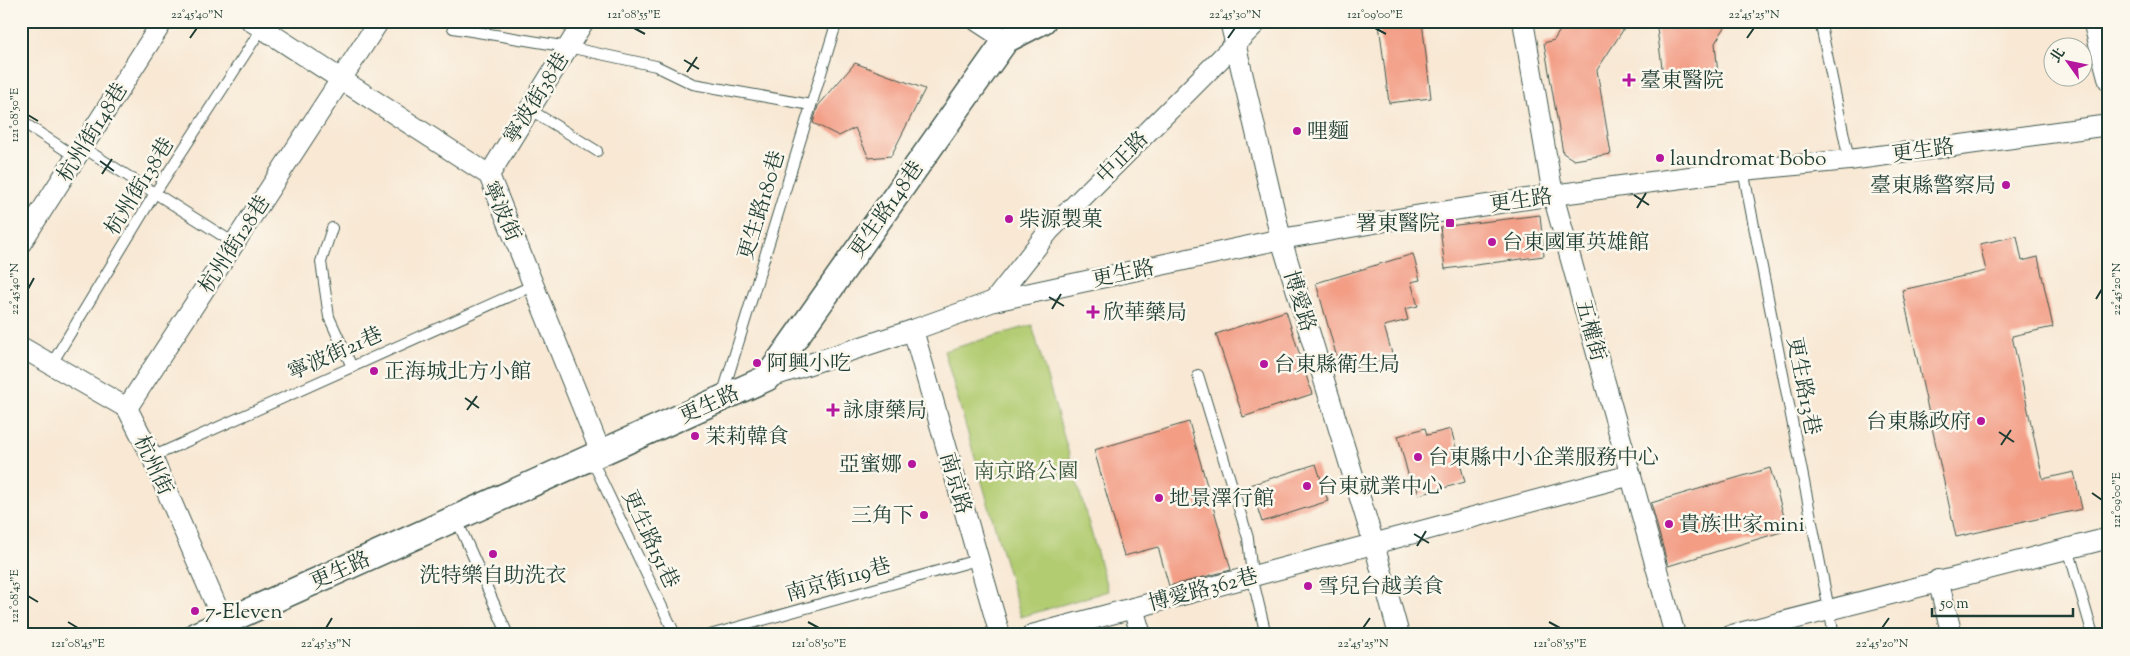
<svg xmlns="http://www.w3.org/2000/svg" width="2130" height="656" viewBox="0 0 2130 656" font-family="'Sorts Mill Goudy','Noto Serif TC',serif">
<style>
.green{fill:#b2cc72;stroke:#688453}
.building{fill:#f39d85}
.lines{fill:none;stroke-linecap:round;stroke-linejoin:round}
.service-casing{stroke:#40574c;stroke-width:12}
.minor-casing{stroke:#40574c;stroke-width:22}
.tertiary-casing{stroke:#40574c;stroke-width:28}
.service{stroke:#fff;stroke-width:10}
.minor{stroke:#fff;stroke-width:20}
.tertiary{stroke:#fff;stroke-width:25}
.ticks{fill:none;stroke:#1f3d34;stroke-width:2}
.poi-dot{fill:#b5179e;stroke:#fbf7ec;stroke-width:2}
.labels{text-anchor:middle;stroke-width:5;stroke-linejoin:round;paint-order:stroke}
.poi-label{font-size:21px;fill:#1f3d34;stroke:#fbf7ec;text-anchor:start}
.street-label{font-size:21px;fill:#1f3d34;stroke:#fbf7ec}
.park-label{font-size:21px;fill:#3c5a40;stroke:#fbf7ec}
.neatline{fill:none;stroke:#1f3d34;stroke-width:2}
.ticks-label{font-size:12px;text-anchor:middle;fill:#1f3d34}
</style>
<rect width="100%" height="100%" fill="#fbf7ec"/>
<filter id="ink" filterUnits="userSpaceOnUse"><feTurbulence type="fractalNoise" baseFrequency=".02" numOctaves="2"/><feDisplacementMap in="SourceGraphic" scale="10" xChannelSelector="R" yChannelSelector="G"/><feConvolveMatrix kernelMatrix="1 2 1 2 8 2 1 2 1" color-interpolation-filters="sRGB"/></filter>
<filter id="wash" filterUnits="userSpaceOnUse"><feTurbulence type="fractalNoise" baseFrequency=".0096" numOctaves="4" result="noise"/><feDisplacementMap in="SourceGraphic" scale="20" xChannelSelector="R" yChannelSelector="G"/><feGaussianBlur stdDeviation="1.12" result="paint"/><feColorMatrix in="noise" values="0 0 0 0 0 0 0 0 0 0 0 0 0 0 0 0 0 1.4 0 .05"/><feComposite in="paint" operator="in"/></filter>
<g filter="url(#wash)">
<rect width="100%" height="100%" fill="#f8e8d4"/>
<polygon class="green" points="1032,325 1108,591 1021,617 944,351"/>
<g id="blocks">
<g class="building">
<polygon points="1401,21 1422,21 1431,98 1389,103 1379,24"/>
<polygon points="1566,21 1629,21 1597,70 1611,154 1574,160 1563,153 1544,43 1554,40"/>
<polygon points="1656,21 1729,21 1715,43 1718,75 1664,83"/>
<polygon points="855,63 925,89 891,156 869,158 855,128 839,136 813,123 818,106"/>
<polygon points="1540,215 1544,256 1445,269 1440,227"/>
<polygon points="2017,236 2022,261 2038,257 2053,327 2012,336 2043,479 2074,472 2082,509 1956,537 1902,290 1986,271 1980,244"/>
<polygon points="1413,254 1420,280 1411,282 1418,306 1405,309 1408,320 1384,326 1393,357 1341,372 1316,283"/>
<polygon points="1286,311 1312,394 1243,417 1216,334"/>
<polygon points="1189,422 1231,570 1169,586 1158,547 1124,556 1094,450"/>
<polygon points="1425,428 1427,435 1451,429 1465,482 1419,495 1414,477 1409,478 1398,436"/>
<polygon points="1316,464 1328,501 1262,522 1250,485"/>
<polygon points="1770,468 1788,530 1668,566 1651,503"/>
</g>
</g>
</g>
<g filter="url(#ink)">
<use href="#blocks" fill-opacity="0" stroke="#40574c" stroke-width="1"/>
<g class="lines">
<defs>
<g id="service">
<polyline points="457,21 453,28 568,47 656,66 693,84 811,105"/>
<polyline points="1820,21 1849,160"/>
<polyline points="529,109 597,151"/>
<polyline points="21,121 76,157"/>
<polyline points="82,147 234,243"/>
<polyline points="1743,170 1834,635"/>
<polyline points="332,228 321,262 329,317 352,367"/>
<polyline points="51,365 155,193 262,28"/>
<polyline points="1198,375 1248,538 1252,576 1266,635"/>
<polyline points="722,396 837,21"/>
<polyline points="152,457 534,285"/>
<polyline points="591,458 674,632 678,635"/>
<polyline points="456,518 508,635"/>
<polyline points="2068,548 2093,635"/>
<polyline points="710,635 977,560"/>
</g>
<g id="minor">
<polyline points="251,21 489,175 601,453"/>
<polyline points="977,21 1006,40"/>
<polyline points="1230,21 1281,239 1374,544 1399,635"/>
<polyline points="1523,21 1553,195 1675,635"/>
<polyline points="2093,21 2109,81"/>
<polyline points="489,175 584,21"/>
<polyline points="21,243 163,21"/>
<polyline points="994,301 1049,231 1258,21"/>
<polyline points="913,330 1000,635"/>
<polyline points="21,347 127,408 152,457 229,635"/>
<polyline points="767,378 913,330 994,301 1281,239 1421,215 1553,195 1743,170 1849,160 2109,125"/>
<polyline points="127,408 379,21"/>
<polyline points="1938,580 1952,635"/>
<polyline points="1133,608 1141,635"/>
<polyline points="1032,635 1631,475"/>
<polyline points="1732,635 2109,538"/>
</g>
<polyline id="tertiary" points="196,635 767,378 1006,40 1043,21"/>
</defs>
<use href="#service" class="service-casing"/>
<use href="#minor" class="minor-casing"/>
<use href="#tertiary" class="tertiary-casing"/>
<use href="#service" class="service"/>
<use href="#minor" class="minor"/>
<use href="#tertiary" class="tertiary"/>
</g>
</g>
<path class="ticks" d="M634 28 645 34M1375 28 1386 34M190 38 197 28M1228 38 1235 28M1747 38 1754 28M684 60 699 69M687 72 697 57M28 115 38 121M100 161 114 171M102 174 112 159M1634 195 1649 205M1637 208 1646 193M28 289 34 278M1049 297 1064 306M2096 299 2102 289M1052 309 1061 294M465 398 479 408M467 410 477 396M1999 432 2014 442M2001 445 2011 430M2092 493 2102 500M1414 534 1429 543M1417 546 1426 531M28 596 38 602M68 622 78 628M808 622 819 628M1549 622 1560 628M326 628 332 618M1363 628 1370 618M1882 628 1889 618"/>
<g class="poi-dot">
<path d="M1626.5 72.5h5v5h5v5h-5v5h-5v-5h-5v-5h5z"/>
<circle cx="1297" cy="131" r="5"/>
<circle cx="1660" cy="158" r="5"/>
<circle cx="2006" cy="185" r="5"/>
<circle cx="1009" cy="219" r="5"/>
<rect x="1445" y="218" width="10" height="10" rx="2.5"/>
<circle cx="1492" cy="242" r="5"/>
<path d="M1090.5 304.5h5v5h5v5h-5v5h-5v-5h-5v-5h5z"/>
<circle cx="757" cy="363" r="5"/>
<circle cx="1264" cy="364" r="5"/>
<circle cx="374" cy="371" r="5"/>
<path d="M830.5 402.5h5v5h5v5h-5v5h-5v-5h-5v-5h5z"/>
<circle cx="1981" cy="421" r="5"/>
<circle cx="695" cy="436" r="5"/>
<circle cx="1418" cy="457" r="5"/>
<circle cx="912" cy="464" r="5"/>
<circle cx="1307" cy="486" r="5"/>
<circle cx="1159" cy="498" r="5"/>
<circle cx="924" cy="515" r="5"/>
<circle cx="1669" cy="524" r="5"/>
<circle cx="493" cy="554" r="5"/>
<circle cx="1308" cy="586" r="5"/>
<circle cx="195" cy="611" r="5"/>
</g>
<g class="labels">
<g class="poi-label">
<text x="1640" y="87">臺東醫院</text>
<text x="1307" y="138">哩麵</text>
<text x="1670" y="165">laundromat Bobo</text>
<text x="1996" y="192" text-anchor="end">臺東縣警察局</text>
<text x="1019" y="226">柴源製菓</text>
<text x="1440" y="230" text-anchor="end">署東醫院</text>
<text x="1502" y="249">台東國軍英雄館</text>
<text x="1103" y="319">欣華藥局</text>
<text x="767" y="370">阿興小吃</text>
<text x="1274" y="371">台東縣衛生局</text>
<text x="384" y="378">正海城北方小館</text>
<text x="843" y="417">詠康藥局</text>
<text x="1971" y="428" text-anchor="end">台東縣政府</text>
<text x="705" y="443">茉莉韓食</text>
<text x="1428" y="464">台東縣中小企業服務中心</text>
<text x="902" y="471" text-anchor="end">亞蜜娜</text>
<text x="1317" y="493">台東就業中心</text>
<text x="1169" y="505">地景澤行館</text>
<text x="914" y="522" text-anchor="end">三角下</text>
<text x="1679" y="531">貴族世家mini</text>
<text x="493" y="582" text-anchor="middle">洗特樂自助洗衣</text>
<text x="1318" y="593">雪兒台越美食</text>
<text x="205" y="618">7-Eleven</text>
</g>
<g class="street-label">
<text transform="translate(536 98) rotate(-58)" y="7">寧波街38巷</text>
<text transform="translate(92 132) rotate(-58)" y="7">杭州街148巷</text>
<text transform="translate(1923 150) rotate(-8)" y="7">更生路</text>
<text transform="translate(1122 157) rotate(-45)" y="7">中正路</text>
<text transform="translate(139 186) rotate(-58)" y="7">杭州街138巷</text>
<text transform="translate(1521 200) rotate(-8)" y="7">更生路</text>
<text transform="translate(761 205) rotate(-73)" y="7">更生路180巷</text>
<text transform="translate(886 209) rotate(-55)" y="7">更生路148巷</text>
<text transform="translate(502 211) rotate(66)" y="7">寧波街</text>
<text transform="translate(234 244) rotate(-57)" y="7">杭州街128巷</text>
<text transform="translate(1123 273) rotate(-12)" y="7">更生路</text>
<text transform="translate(1300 301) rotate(73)" y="7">博愛路</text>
<text transform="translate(1591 330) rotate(75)" y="7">五權街</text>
<text transform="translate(335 353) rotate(-24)" y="7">寧波街21巷</text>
<text transform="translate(1804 386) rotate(79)" y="7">更生路13巷</text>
<text transform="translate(709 404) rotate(-24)" y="7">更生路</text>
<text transform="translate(154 465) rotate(65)" y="7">杭州街</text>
<text transform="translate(956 483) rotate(74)" y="7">南京路</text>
<text transform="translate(651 539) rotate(65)" y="7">更生路151巷</text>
<text transform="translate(340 570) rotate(-24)" y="7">更生路</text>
<text transform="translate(838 579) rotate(-16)" y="7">南京街119巷</text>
<text transform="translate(1203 589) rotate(-15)" y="7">博愛路362巷</text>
</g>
<g class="park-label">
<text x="1026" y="478">南京路公園</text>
</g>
</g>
<rect width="2130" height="656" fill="none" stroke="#fbf7ec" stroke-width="55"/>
<g transform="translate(2068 62) rotate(303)"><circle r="24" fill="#fbf7ec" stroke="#a3ada2"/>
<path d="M0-4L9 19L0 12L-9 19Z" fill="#b5179e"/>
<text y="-8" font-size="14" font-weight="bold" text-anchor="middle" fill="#1f3d34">北</text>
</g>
<path d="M1932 608v8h141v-8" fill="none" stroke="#1f3d34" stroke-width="2.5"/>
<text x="1940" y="608" font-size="15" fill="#1f3d34" stroke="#fbf7ec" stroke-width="4" paint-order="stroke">50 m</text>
<rect x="28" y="28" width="2074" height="600" class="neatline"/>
<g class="ticks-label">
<text x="197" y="18">22°45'40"N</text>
<text x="634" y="18">121°08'55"E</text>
<text x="1235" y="18">22°45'30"N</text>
<text x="1375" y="18">121°09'00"E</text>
<text x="1754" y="18">22°45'25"N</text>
<text transform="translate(14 115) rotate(-90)" y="4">121°08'50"E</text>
<text transform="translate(14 289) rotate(-90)" y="4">22°45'40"N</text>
<text transform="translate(2116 289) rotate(-90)" y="4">22°45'20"N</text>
<text transform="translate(2116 500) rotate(-90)" y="4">121°09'00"E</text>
<text transform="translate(14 596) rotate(-90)" y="4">121°08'45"E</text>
<text x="78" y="647">121°08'45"E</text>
<text x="326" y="647">22°45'35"N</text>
<text x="819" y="647">121°08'50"E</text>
<text x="1363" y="647">22°45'25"N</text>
<text x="1560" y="647">121°08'55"E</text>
<text x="1882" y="647">22°45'20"N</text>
</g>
</svg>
